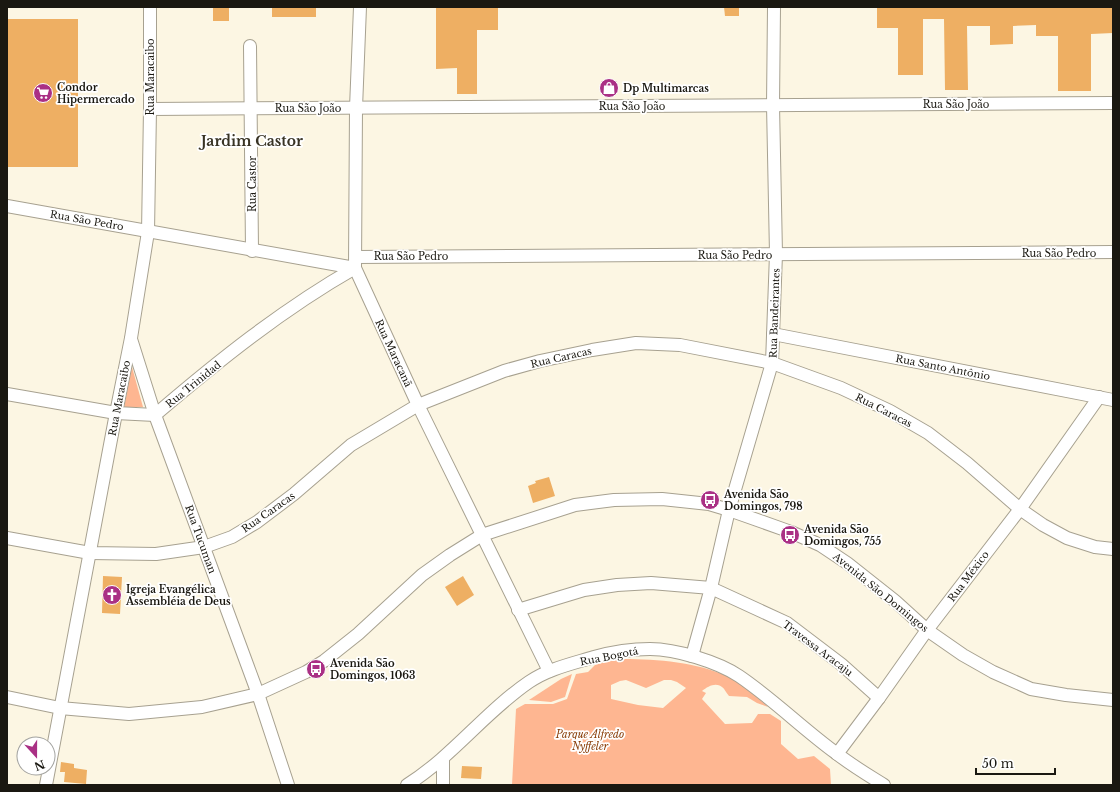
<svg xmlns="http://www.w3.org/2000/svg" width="1120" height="792" viewBox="0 0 1120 792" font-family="'Libre Baskerville',serif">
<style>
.green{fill:#feb691;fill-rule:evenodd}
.building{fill:#eeaf63}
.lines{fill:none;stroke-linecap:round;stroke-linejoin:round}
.minor-casing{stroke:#a7a190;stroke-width:14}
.minor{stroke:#fff;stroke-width:12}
.labels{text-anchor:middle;stroke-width:3.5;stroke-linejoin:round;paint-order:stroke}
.street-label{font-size:10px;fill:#1a1811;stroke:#fff}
.poi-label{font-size:10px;font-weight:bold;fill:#1a1811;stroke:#fff;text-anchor:start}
.park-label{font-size:10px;font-style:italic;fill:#893d08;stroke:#fff}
.district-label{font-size:14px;font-weight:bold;fill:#383324;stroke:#fff}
</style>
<rect width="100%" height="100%" fill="#fcf6e3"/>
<g class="green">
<polygon points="132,367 143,407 124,407"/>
<path d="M623 659C659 659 696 662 729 677 743 684 756 696 768 707L757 703 747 697 729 696C726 693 725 689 722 687 716 682 708 686 702 691L706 693 702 699 725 724 752 723 758 714H770L781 721V744L798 759 814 756 830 769 831 785H512L516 709 525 704H553L567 699 576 674 588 672 595 665 605 662ZM626 680 646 688 664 680H671L677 682 686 688 663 708 638 705 611 699V685L620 681Z"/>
<polygon points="572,674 565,697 551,702 529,700 561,679"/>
</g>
<g class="building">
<rect x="213" y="7" width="16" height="14"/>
<rect x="272" y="7" width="44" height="10"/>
<polygon points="436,7 498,7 498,30 477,30 477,94 457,94 457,68 436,69"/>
<polygon points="724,7 739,7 739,16 725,16"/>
<polygon points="877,7 1113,7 1113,33 1091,34 1091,91 1058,91 1058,36 1036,36 1036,25 1013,26 1013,44 990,45 990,26 967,26 968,90 945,90 944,19 923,19 923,75 898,75 898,28 877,28"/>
<rect x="7" y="19" width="71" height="148"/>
<polygon points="549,477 555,496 533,503 528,486 536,483 535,481"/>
<polygon points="103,576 122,577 120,614 102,613"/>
<polygon points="463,576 474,595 457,606 445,587"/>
<polygon points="61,762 74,764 74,768 87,770 86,784 64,782 65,772 60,772"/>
<polygon points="462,766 482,767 481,779 461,778"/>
</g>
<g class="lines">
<defs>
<g id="minor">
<polyline points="360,7 356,108 355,268 418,405 549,671"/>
<polyline points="250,46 252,251"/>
<polyline points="150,109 1113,103"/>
<polyline points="7,206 355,268"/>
<polyline points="356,257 1113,252"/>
<polyline points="773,334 1113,400"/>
<polyline points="131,339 155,415 258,694 288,785"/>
<path d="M7 394 116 413 155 415C218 361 283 309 355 268"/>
<polyline points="7,538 90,553 156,554 204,547 232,537 257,522 294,494 351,445 418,405 504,371 540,361 592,350 636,343 680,345 772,363 841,388 890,411 928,433 967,463 1020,509 1043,525 1067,538 1095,547 1113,549"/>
<polyline points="518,610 584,590 617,585 651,583 711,588 787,623 841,664 879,698"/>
<polyline points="692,656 711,588 729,510 772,363 776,254 773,105 774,7"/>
<polyline points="7,697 60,708 129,714 202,707 258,694 306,672 324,661 358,634 422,575 450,555 482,535 575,505 614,500 662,499 709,504 729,510 791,532 820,545 847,563 895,601 927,630 963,655 993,672 1031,689 1066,695 1113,700"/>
<polyline points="837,754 879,698 927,630 1020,509 1099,397"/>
<polyline points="46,785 116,413 131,338 148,232 150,109 150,7"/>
<path d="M407 785C453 756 485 712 529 682 548 669 571 664 594 657 612 652 631 649 650 649 676 649 718 662 739 676 773 699 803 729 836 753 851 765 868 775 884 785"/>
<polyline points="443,785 443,759"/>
</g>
</defs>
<use href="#minor" class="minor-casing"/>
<use href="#minor" class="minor"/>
</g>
<defs>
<symbol id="shop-disc" viewBox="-11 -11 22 22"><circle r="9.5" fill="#aa3085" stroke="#fff"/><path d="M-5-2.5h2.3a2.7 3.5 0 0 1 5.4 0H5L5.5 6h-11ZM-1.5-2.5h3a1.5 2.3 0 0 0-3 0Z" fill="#fff"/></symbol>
<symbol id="supermarket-disc" viewBox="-11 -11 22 22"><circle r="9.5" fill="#aa3085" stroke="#fff"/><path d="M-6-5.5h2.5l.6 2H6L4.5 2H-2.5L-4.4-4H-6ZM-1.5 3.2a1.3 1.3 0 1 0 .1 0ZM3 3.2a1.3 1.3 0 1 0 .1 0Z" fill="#fff"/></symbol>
<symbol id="bus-disc" viewBox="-11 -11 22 22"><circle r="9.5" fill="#aa3085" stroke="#fff"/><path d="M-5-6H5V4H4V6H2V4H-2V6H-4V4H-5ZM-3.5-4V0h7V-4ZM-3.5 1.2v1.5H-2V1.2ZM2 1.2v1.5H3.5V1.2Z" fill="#fff"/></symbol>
<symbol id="church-disc" viewBox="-11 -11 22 22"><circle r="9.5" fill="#aa3085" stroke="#fff"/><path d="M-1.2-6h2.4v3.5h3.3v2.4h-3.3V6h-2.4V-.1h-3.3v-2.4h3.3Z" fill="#fff"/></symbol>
</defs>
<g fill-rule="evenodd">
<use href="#shop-disc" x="598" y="77" width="22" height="22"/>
<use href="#supermarket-disc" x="32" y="82" width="22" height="22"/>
<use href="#bus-disc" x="699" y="489" width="22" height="22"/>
<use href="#bus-disc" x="779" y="524" width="22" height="22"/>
<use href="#church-disc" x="101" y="584" width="22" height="22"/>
<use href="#bus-disc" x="305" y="658" width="22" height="22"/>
</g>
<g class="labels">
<g class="street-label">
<text transform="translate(150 77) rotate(-90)" y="4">Rua Maracaibo</text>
<text x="956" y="108">Rua São João</text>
<text x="632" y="110">Rua São João</text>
<text x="308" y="112">Rua São João</text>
<text transform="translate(252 184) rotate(-90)" y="4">Rua Castor</text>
<text transform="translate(87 220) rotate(10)" y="4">Rua São Pedro</text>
<text x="1059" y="257">Rua São Pedro</text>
<text x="735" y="259">Rua São Pedro</text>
<text x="411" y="260">Rua São Pedro</text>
<text transform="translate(774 313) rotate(-88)" y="4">Rua Bandeirantes</text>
<text transform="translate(394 353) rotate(65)" y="4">Rua Maracanã</text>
<text transform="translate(561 357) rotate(-13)" y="4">Rua Caracas</text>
<text transform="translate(943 367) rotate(11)" y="4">Rua Santo Antônio</text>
<text transform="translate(193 384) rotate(-39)" y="4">Rua Trinidad</text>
<text transform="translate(119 398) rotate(-79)" y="4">Rua Maracaibo</text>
<text transform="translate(884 410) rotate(27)" y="4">Rua Caracas</text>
<text transform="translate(268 512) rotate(-35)" y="4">Rua Caracas</text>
<text transform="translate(201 539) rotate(70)" y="4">Rua Tucuman</text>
<text transform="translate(968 576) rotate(-53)" y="4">Rua México</text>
<text transform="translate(881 592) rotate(39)" y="4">Avenida São Domingos</text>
<text transform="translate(818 648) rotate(37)" y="4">Travessa Aracaju</text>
<text transform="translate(609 656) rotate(-11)" y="4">Rua Bogotá</text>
</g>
<g class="poi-label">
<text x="57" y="91">Condor<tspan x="57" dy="12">Hipermercado</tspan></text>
<text x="623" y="92">Dp Multimarcas</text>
<text x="724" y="498">Avenida São<tspan x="724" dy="12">Domingos, 798</tspan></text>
<text x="804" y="533">Avenida São<tspan x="804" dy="12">Domingos, 755</tspan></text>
<text x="126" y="593">Igreja Evangélica<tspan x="126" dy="12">Assembléia de Deus</tspan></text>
<text x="330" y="667">Avenida São<tspan x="330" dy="12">Domingos, 1063</tspan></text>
</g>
<g class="park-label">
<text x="590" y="738">Parque Alfredo<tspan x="590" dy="12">Nyffeler</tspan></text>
</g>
<g class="district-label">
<text x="252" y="146">Jardim Castor</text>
</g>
</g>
<rect width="1120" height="792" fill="none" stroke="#1a1811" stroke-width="16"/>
<g transform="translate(36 756) rotate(159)"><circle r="19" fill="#ffffff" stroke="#a3a3a0"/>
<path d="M0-3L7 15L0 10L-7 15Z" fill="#aa3085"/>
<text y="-6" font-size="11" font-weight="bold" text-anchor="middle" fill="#1a1811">N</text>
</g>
<path d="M976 768v6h79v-6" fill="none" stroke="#1a1811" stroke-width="2"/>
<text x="982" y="768" font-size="12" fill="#1a1811" stroke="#ffffff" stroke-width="3" paint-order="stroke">50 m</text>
</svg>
